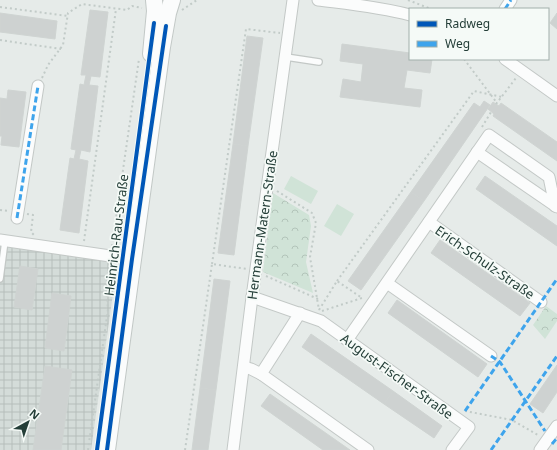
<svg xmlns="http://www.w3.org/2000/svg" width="557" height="450" viewBox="0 0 557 450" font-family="'Noto Sans',sans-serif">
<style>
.industrial{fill:url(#industrial-grid)}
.park{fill:url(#park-crowns)}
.pitch{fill:#d0e3d7}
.building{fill:#ced2d1;stroke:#cfd4d2}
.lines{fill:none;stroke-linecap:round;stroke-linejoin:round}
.lane-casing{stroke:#c3c8c6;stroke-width:8}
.street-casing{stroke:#c3c8c6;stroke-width:13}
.secondary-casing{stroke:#c2c8c6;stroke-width:18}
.path{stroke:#c2cbc8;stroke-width:2;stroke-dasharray:2 3;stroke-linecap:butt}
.lane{stroke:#fbfcfc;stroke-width:5.5}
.street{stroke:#fbfcfc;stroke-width:11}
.secondary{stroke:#fbfcfc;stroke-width:16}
.quiet{stroke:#3ea4ec;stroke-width:3;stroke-dasharray:6 3;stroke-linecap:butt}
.cycleway-casing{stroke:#f5faf7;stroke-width:6}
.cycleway{stroke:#0057b8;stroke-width:4}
.labels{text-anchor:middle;stroke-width:3.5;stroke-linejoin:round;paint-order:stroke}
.street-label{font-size:13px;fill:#243e38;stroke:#f5faf7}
</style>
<defs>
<pattern id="industrial-grid" width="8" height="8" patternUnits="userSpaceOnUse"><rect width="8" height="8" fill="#d4dcd9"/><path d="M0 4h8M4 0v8" fill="none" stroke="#b6bebb"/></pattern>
<pattern id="park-crowns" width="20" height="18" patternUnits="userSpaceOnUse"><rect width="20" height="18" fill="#d0e3d7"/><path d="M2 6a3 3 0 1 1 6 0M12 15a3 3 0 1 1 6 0" fill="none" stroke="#b2c4b9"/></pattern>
</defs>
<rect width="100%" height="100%" fill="#e6ebe9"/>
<polygon class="industrial" points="0,240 112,261 117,265 91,450 0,450"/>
<g class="park">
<polygon points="273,193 309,215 311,226 306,262 313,293 263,272"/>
<polygon points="546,306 557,314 557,321 545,339 533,325"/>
</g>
<g class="pitch">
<polygon points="291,176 318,191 311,204 284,189"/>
<polygon points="337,204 354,214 341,236 324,226"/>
</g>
<g class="building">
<polygon points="90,10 108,12 100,77 91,76 89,85 98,86 90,152 81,150 79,159 88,161 79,233 60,230 70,158 74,159 76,150 71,149 80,84 84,85 86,75 81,75"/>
<polygon points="0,13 57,21 55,39 0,32"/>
<polygon points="557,13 557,29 550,23"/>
<polygon points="247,36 263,38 248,146 233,144"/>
<polygon points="342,44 410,53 410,59 432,59 430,73 407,70 404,88 422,90 420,107 340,97 343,79 361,82 363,64 340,61"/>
<polygon points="8,90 26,92 19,147 1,145 2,136 0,136 0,98 7,99"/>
<polygon points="484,101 490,105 424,201 411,192 474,103 480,107"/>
<polygon points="493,102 499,106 501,103 557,142 557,161 493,116 494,114 488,109"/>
<polygon points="233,144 248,146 234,255 218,253"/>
<polygon points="485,176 557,226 557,246 476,189"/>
<polygon points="411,192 424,201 361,290 348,281"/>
<polygon points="440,240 530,303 520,316 431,253"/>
<polygon points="20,266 38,269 32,310 14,307"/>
<polygon points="214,279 230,281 216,390 200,388"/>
<polygon points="52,293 71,296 64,351 45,348"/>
<polygon points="397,300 487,364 478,377 388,313"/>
<polygon points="311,334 393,391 384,404 302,347"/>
<polygon points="557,365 557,392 543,413 530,404"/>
<polygon points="45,366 72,370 61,450 33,450"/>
<polygon points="200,388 216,390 208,450 192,450"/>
<polygon points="393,391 442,426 434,438 384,404"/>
<polygon points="270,394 350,450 323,450 261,406"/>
</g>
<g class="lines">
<defs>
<g id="lane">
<polyline points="286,57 319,62"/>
<polyline points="0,279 5,241"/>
</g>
<g id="street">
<path d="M318 0C349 4 380 7 410 15"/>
<polyline points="505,9 511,0"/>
<polyline points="505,59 557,96"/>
<polyline points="477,152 557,207"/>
<polyline points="17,218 38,86"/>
<polyline points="429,222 541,302"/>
<polyline points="0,240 124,258"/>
<polyline points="387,283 491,356"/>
<polyline points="252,297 321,321 469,427 452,450"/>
<polyline points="347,340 489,135 549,177 555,206"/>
<polyline points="244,367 251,369 261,374 368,450"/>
<polyline points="261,374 300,313"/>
<polyline points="233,450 252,297 293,0"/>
<polyline points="540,450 557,426"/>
</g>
<g id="secondary">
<polyline points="151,54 155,11 154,0"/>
<polyline points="107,450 162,47 168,13 172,0"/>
</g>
</defs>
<use href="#lane" class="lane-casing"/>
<use href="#street" class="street-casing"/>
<use href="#secondary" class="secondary-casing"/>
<g class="path">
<polyline points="408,0 431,9"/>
<polyline points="0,7 68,16"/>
<polyline points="182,10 197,0"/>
<polyline points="0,40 61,49"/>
<polyline points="464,59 497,103"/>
<polyline points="42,78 48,65 63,45 68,13 82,4 127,10 132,6 142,8"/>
<polyline points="496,104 516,78"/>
<polyline points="482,127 491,112"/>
<polyline points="277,191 312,213 316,223 310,257 319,310"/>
<polyline points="0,210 9,211"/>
<polyline points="27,214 33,215 31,232 34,235"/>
<polyline points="116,219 126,221"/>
<polyline points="84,241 116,9"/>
<polyline points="112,246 139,59"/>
<polyline points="212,264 246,29 280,33"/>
<polyline points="266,276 318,299"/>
<polyline points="337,281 474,91 502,97"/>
<polyline points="319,310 337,281 362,298"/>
<polyline points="322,311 362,298"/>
<polyline points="465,411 512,420 538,435"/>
<polyline points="88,450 108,309 106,287 109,265"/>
<polyline points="185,450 212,264 247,269"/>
</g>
<use href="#lane" class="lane"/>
<use href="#street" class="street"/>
<use href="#secondary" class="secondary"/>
<g class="quiet">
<polyline points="505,9 511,0"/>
<polyline points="17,218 38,86"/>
<polyline points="491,356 500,362 545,431"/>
<polyline points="465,411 557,279"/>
<polyline points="552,444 557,438"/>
<polyline points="491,450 557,356"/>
</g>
<defs>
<g id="cycleway">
<polyline points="97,450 154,23"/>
<polyline points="107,450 132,259 166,26"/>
</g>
</defs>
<use href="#cycleway" class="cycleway-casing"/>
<use href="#cycleway" class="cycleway"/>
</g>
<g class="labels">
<g class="street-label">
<text transform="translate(262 225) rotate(-82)" y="5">Hermann-Matern-Straße</text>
<text transform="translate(116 235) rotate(-83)" y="5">Heinrich-Rau-Straße</text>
<text transform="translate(485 262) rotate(35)" y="5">Erich-Schulz-Straße</text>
<text transform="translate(397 376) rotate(36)" y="5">August-Fischer-Straße</text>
</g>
</g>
<rect x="409" y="8" width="140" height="52" fill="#f5faf7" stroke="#a1afab"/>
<rect x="417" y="21" width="20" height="6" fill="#0057b8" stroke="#a1afab"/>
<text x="445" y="28" font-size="12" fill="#243e38">Radweg</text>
<rect x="417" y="41" width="20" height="6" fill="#3ea4ec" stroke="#a1afab"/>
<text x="445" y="48" font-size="12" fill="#243e38">Weg</text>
<g transform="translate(28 422) rotate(40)" stroke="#f5faf7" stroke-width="3" paint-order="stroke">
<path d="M0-3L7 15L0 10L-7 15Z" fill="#243e38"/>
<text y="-6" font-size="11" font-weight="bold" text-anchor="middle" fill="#243e38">N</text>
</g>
</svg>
